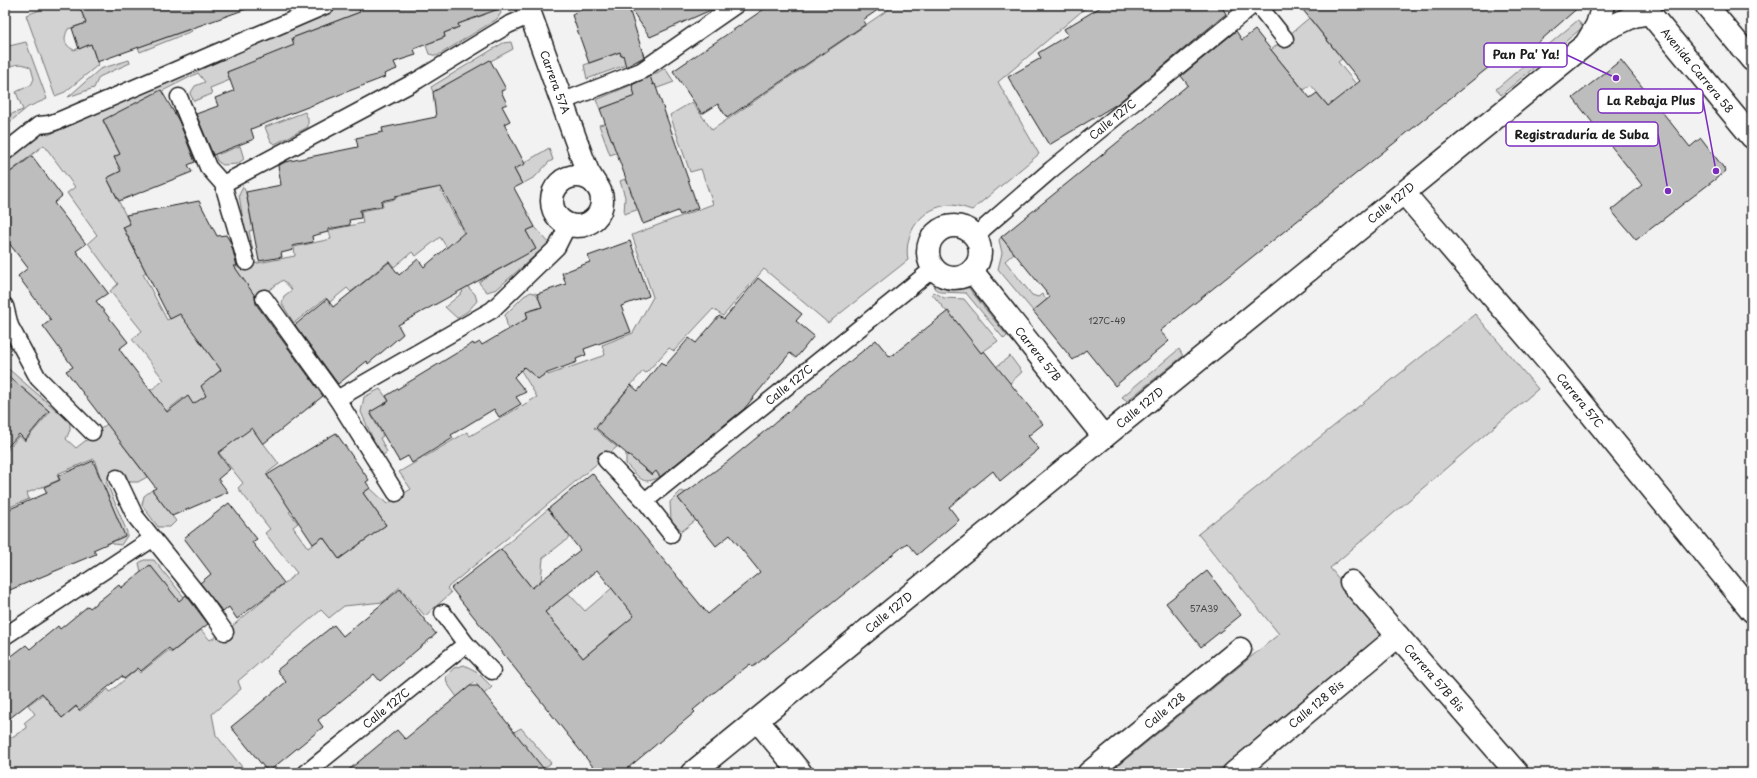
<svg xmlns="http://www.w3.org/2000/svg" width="1757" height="778" viewBox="0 0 1757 778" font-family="'Playpen Sans',sans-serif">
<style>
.green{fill:#d2d2d2;stroke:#777}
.building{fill:#bdbdbd;stroke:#1c1c1c;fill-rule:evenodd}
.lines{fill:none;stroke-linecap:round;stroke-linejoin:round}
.service-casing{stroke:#1c1c1c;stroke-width:19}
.minor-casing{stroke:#1c1c1c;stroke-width:25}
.tertiary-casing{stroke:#1c1c1c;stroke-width:25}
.secondary-casing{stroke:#1c1c1c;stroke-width:25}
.service{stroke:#fff;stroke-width:16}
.minor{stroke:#fff;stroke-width:22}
.tertiary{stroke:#fff;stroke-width:22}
.secondary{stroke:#fff;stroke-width:22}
.labels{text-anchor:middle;stroke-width:3.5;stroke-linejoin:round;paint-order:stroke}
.number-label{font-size:9px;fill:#444}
.street-label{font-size:11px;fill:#1c1c1c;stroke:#fff}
.leader{fill:none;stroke:#7b2cbf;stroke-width:1.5}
.callout-dot{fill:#7b2cbf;stroke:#fff;stroke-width:1.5}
.callout{fill:#fff;stroke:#7b2cbf;stroke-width:1.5}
.callout-label{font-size:12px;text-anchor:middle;font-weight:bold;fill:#1c1c1c}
</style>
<rect width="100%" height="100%" fill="#f2f2f2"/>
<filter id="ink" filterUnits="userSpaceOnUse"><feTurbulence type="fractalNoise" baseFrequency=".025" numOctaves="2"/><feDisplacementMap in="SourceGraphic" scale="8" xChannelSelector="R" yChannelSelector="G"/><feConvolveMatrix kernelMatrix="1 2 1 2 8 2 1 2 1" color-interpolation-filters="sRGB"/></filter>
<g filter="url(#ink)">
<g class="green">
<path d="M54 5H81L79 6 86 23 68 29C63 39 64 45 74 50L91 44 98 65 65 92 55 96 26 15Z"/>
<path d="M342 5H364L360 12 292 38 295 47 227 72 230 80 210 88 212 94 194 101 190 94 195 86 205 82 198 73 103 121 120 154 114 157 121 171 107 178 130 224 123 228 146 272 143 274 167 320 234 286 233 256 237 267 295 256 294 247 331 239 329 230 363 223 361 211 383 207 382 202 396 199V197L431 189 429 181 452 186 441 191 470 244 451 254 440 237 416 256 412 252 394 267 389 261 351 292 347 288 330 302 326 298 294 323 282 304 284 296 292 290 283 280 199 340 221 370 208 381 216 392 252 428 279 464 266 474 270 480 302 502 289 512 298 523 293 527 308 548 323 537 339 559 386 525 363 493 370 488 387 504 411 489 399 472 467 432 470 436 537 397 514 359 505 315 524 296 531 292 537 294 542 307 526 312 548 375 605 355 602 345 633 333 653 297 632 235 713 204 701 169 690 172 670 115 692 102 712 130 895 5H1089L998 82 1039 154 972 210C965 208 958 205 951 205 922 206 903 233 908 260L828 323 764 269 723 316 713 309 674 351 669 348 646 373 643 371 594 428 617 447 447 588 451 593 425 616 400 587 383 602 344 606 329 618 321 610 238 681 241 689 212 714 216 735 247 773H5V741L27 728 24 723 35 714 28 705 43 694 62 718 76 707 80 711 108 689 110 692 137 669 140 673 169 650 171 653 201 630 210 640 225 632 297 573 265 533 270 529 238 488 243 483 212 444 216 440 183 398 123 445 147 477 138 482H129L125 473 106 481 127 532V536L121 545 113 544 112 542 124 536 102 482 94 459 57 474 59 480 27 493 29 499 5 509V453L19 436 25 441 50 412 5 373V366L70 422V430L66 439 76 448 164 380 132 339 142 331 110 291 118 284 88 243 97 235 67 193 75 187 44 145 5 176V161L43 130 48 135Z"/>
<polygon points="498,5 501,13 497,19 437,56 429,54 420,28 432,42 445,37 444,33 459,27 458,24 484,15"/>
<polygon points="1309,18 1342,59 1338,62 1356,84 1329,107 1311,85 1304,90 1271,50"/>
<polygon points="1578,20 1583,27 1501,95 1496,89"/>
<polygon points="191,29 192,31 140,52 138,47"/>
<path d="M5 36 9 46 26 42 47 99 28 107 5 126V116L23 110 16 92 31 85 34 79 31 68C22 62 16 64 6 68Z"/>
<polygon points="511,42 513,49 433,92 431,87 503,43"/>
<polygon points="641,49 645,58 587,79 584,65 620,52 621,56"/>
<polygon points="129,60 130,63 99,77 94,88 68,97 100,69"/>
<polygon points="665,68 674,82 600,109 596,100 650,77"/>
<polygon points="305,112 308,119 308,127 275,144 271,142 265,127"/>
<polygon points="612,122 622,151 610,155 599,125"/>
<polygon points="208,126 219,154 240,146 244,159 237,164 223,165 217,161 206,128"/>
<polygon points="549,148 553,160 549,162 535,177 522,184 514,169"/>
<polygon points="632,178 643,208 624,214 625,197 620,181 625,179 626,181"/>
<polygon points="243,187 246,192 253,230 249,231 253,251 248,251 239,195"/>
<polygon points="535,227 549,243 497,289 487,292 479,283 482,279 513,262 512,259 534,246 526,231"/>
<polygon points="1001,237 1014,253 1005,261 1032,295 1038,297 1042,294 1047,300 1033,311 998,269 1002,253 999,240"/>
<polygon points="449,268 475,294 477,301 468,311 457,318 445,307 463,292 445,271"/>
<polygon points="936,282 948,287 967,286 1007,336 1004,339 966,293 940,292 934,288"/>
<polygon points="934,292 944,298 964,299 998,341 981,353 932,294"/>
<polygon points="1475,314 1538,389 1330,568 1385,635 1215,773 1109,773 1279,634 1198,534"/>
<polygon points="1179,349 1183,356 1127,401 1122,397"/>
<polygon points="1010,356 1022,372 1010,383 1007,380 982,378"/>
<polygon points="380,389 389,401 370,413 383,436 380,438 387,452 381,457 361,412 364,397"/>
<path d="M626 453 652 475 661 466 665 475C641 486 643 481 626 464Z"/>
<polygon points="152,490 176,521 170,527 158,527 142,505 144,496"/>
<polygon points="681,491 687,493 679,500 696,520 682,531 671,520 670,502"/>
<polygon points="548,509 570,537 543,558 541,581 532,588 501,549"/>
<polygon points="144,560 154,560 205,623 201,629 150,565 141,572 139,563"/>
<polygon points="612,588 644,628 607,638 583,658 545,612 568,593 585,611"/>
<polygon points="464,665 476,671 492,687 484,694 475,682 457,697 447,683 446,676 454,668"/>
<polygon points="521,728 551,763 539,772 514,732"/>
</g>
<g class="building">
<polygon points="79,5 248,5 249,8 97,62 91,44 79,49 72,28 86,23"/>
<polygon points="357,5 503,5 504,7 458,24 459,27 444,33 445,37 414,49 416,55 394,62 397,69 384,74 385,77 251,129 254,139 213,155 196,114 218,106 215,98 234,91 227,72 294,45 292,38 360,12"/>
<polygon points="590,5 719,5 713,9 650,37 628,5 644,57 626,67 623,55 621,56 620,52 589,63 572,15"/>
<polygon points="770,5 885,5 863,20 866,24 727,118 718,104 702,114 673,71"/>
<polygon points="1104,5 1221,5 1226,14 1117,104 1049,145 1008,77 1041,58 1038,53 1068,35 1064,29"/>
<polygon points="1299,5 1581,5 1517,61 1509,51 1160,331 1169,341 1115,386 1086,350 1073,360 1033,311 1050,297 1001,237 1188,85 1181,76 1236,31 1242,40 1255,30 1310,98 1317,93 1328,106 1360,81"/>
<polygon points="490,60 506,89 501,91 507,104 502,106 510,121 504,124 525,164 514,169 522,184 514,188 535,227 526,231 536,249 398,325 403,334 368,364 367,361 338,384 295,325 327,299 333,307 389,262 399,275 418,259 424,267 465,232 441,187 395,196 395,198 381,201 382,206 360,210 361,218 349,220 350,225 328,229 328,232 312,236 313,242 292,246 293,250 281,253 282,257 259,261 246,192 281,185 278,166 285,162 358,147 356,138 383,132 382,128 436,117 433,92"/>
<polygon points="1621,60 1690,147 1701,138 1726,171 1636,240 1611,210 1642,185 1573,98"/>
<polygon points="650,76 653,85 655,84 698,208 680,215 678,211 643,224 600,109 635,96 632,85"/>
<polygon points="161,90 179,121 195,162 188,165 192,172 119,201 107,178 121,171 114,157 120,154 103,120"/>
<polygon points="32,156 62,196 54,203 86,244 76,251 108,293 96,301 128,342 119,349 167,412 188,396 193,404 206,396 201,386 221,370 180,314 170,319 123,227 130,224 126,215 199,201 217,236 226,235 231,243 237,266 234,266 255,296 256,304 323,396 263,444 252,428 218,453 230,469 218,479 228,492 172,516 152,490 156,488 66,371 73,367 43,326 51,320 18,276 28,268 5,238 5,176"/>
<polygon points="630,241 649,296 621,306 631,332 584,349 586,355 576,359 577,362 545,374 538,379 524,367 514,377 526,392 516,397 521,404 499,417 494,409 451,435 453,438 412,463 408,456 399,461 370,412 389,401 386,396 473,343 474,345 480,342 482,345 528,318 526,312 542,307 537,294 566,284 562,273 590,262 588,256"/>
<polygon points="758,278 802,314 796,321 814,336 796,358 790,353 744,409 660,477 656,471 652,475 596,428 631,385 638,391 661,362 665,366 689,338 696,343 719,316 724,319"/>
<path d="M948 311 981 353 984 351 1043 424 1028 436 1039 449 1000 481 993 471 949 507 959 520 917 555 907 543 753 667 750 664 721 687 693 710 695 712 622 773H598L451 588 501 549 532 588 580 550 548 509 592 473 708 614 760 572 730 535 716 546 678 498 727 462 876 340 890 357ZM597 570 634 616 583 658 545 612Z"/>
<polygon points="5,373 49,411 25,440 19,434 5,450"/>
<polygon points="336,433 369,480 366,482 370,488 363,493 386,525 339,559 323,537 313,544 267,475"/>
<polygon points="93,461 125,536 93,550 96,554 5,592 5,511 47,493 44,487 60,480 58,476"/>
<polygon points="229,503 257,539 252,542 284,583 237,619 229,607 223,612 200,583 211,574 184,538"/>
<polygon points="150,565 179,601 186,595 208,624 172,652 169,648 141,671 138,668 124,679 122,676 79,710 76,706 62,718 42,693 5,722 5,661 26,645 30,649 58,626 60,629 88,606 90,608 119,585 121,588"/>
<polygon points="1207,571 1241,615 1201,647 1166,603"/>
<polygon points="400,589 436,634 380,681 374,674 318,720 323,727 268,772 231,727 286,682 277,670 334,625 343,636"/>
<polygon points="470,686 478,686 547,773 345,773 397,730 405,739"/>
</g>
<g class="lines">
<defs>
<g id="service">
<polyline points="1258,5 1285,39"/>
<polyline points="179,97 208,167 223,184 246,262"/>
<polyline points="561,102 641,71 736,5"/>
<polyline points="5,152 39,125 49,124 60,120 327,5"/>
<polyline points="223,184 418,80 508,25 531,15"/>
<path id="s1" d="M976 238 983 229 1052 169 1253 5"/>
<polyline points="264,298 337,399 396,493"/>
<polyline points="5,306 10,326 38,378 92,432"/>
<polyline points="337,399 492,310 557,247 568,225"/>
<polyline points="606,460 645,501 671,534"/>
<polyline points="117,478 135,516 203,601 225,632"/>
<path id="s2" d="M645 501 934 268"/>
<polyline points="443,613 466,644 492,671"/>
<polyline points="5,636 152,539"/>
<path id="s3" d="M306 773 466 644"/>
</g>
<g id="minor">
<path id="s4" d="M527 5 583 160 588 172 596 185"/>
<circle cx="577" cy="201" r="25"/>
<path id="s5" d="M1404 193 1551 365 1752 611"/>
<circle cx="954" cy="252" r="26"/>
<path id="s6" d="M972 271 1104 437"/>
<path id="s7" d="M1351 582 1517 773"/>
<polyline points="757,720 801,773"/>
<path id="s8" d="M1089 773 1240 649"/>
<path id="s9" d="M1234 773 1398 636"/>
</g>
<g id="tertiary">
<polyline points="1587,42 1597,25 1603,5"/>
<path id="s10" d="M692 773 1602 31 1634 16 1650 13"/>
</g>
<g id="secondary">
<path id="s11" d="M1643 5 1752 137"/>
<polyline points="1706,5 1752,60"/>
</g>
</defs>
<use href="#service" class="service-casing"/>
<use href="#minor" class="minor-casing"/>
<use href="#tertiary" class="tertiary-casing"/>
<use href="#secondary" class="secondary-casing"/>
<use href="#service" class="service"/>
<use href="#minor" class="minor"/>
<use href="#tertiary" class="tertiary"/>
<use href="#secondary" class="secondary"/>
</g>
</g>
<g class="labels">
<g class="number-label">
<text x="1107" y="324">127C-49</text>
<text x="1204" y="612">57A39</text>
</g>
<g class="street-label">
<text dy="4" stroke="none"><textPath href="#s11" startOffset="85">Avenida Carrera 58</textPath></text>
<text dy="4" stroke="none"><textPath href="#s4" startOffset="82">Carrera 57A</textPath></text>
<text dy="4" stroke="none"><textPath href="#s1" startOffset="181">Calle 127C</textPath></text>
<text dy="4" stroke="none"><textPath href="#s10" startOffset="902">Calle 127D</textPath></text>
<text dy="4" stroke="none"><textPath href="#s6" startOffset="106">Carrera 57B</textPath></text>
<text dy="4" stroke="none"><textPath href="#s2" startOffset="185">Calle 127C</textPath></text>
<text dy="4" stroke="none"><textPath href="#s5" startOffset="272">Carrera 57C</textPath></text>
<text dy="4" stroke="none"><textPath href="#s10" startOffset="578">Calle 127D</textPath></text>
<text dy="4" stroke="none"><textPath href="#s10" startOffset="254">Calle 127D</textPath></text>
<text dy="4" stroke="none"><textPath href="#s7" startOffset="127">Carrera 57B Bis</textPath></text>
<text dy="4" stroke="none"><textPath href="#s9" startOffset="107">Calle 128 Bis</textPath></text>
<text dy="4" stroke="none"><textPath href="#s3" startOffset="103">Calle 127C</textPath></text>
<text dy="4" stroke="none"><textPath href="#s8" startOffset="98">Calle 128</textPath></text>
</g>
</g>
<path class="leader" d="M1616 78L1567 55M1716 171L1703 101M1668 191L1658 134"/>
<g class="callout-dot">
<circle cx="1616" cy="78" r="4"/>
<circle cx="1716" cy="171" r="4"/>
<circle cx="1668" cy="191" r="4"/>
</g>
<g class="callout">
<rect x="1484" y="43" width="83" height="24" rx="4"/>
<rect x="1598" y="89" width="105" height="24" rx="4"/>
<rect x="1506" y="122" width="152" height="24" rx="4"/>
</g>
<g class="callout-label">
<text x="1526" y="59">Pan Pa' Ya!</text>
<text x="1651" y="105">La Rebaja Plus</text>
<text x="1582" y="139">Registraduría de Suba</text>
</g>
<rect width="1757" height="778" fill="none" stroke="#fff" stroke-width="20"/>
<rect x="10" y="10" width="1737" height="758" fill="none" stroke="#1c1c1c" stroke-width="1.5" filter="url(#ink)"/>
</svg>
